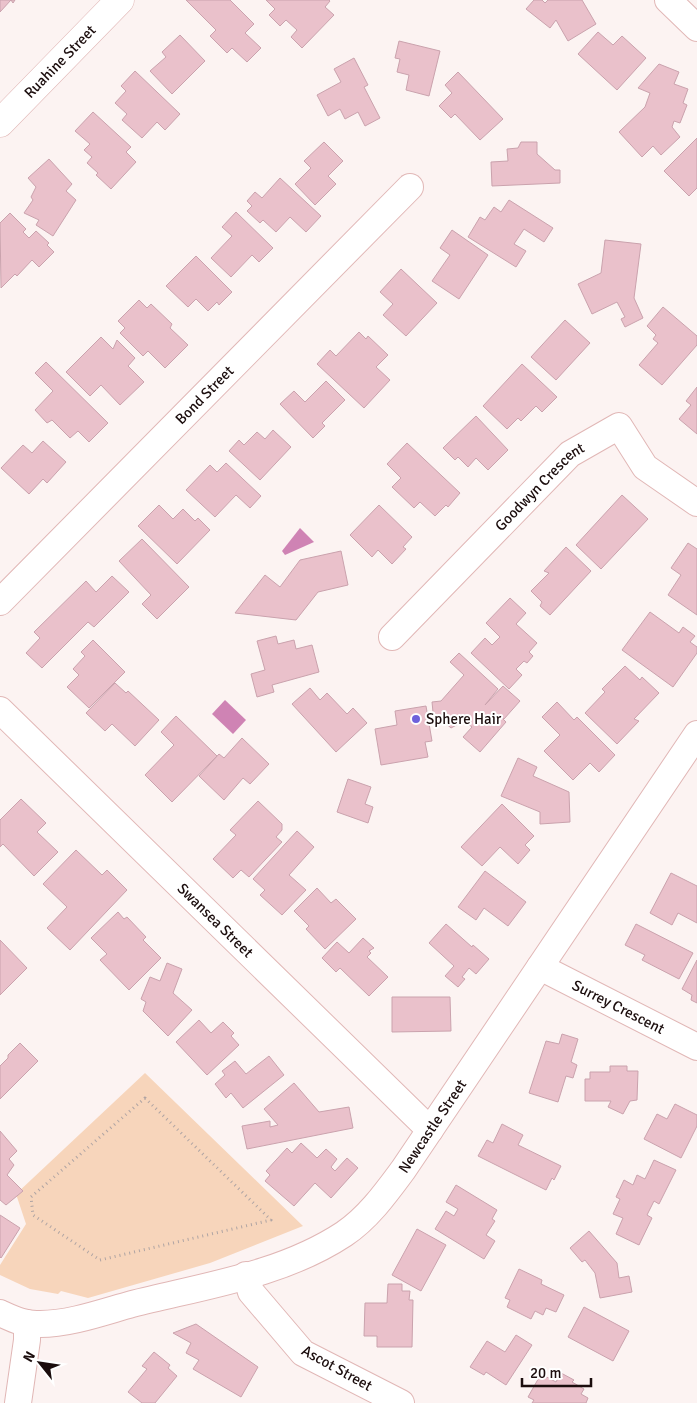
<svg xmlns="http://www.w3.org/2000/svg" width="697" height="1403" viewBox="0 0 697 1403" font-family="Signika,sans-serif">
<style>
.green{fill:#f7d5bb}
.water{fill:#cf83b4}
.building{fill:#eac1cb;stroke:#caa2ad}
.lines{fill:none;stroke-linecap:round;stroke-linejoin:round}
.minor-casing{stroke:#e1b7b6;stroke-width:28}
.tertiary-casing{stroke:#e1b7b6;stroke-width:29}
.path{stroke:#afa4a3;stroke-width:3;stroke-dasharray:1 4;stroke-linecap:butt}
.minor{stroke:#fff;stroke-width:26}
.tertiary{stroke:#fff;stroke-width:28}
.poi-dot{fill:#6e61db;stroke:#fff;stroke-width:2}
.labels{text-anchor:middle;stroke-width:4;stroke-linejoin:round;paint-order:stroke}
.street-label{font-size:15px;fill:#1b0d0d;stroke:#fff}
.poi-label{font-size:15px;fill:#1b0d0d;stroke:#fff;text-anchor:start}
</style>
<rect width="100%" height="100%" fill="#fcf3f2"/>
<polygon class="green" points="145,1073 303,1226 210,1263 88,1298 61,1291 58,1294 30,1289 0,1275 0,1265 26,1224 16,1194"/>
<g class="water">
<polygon points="300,528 314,542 285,555 282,551"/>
<polygon points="225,700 246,720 233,734 212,714"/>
</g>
<g class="building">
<polygon points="0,0 15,0 13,3 11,0 0,12"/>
<polygon points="186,0 230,0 254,24 245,33 261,48 247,62 232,48 227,53 210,36 216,30"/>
<polygon points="266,0 329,0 330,1 325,7 334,15 302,48 291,37 297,30 286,20 280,26 269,15 275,9"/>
<polygon points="534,0 542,0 545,3 548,0 582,0 596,24 568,41 556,20 550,28 526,9"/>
<polygon points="598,32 613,45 622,36 646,58 617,90 578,54"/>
<polygon points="180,35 205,61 172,94 150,71 166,57 162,52"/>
<polygon points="399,41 440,51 429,96 406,90 409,75 397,72 400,59 395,58"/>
<polygon points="354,58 368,85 364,87 380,118 365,126 358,112 345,119 340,109 328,116 317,95 341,82 334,69"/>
<polygon points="659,64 679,72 674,84 688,89 683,103 687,105 680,123 674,121 672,127 680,137 661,155 653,146 642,157 619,132 645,107 650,93 638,88"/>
<polygon points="135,71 180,114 165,130 157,122 142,138 122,120 127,114 115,103 126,91 121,86"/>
<polygon points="458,72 503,119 480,140 455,114 451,118 439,106 452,93 445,85"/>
<polygon points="93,112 131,147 126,152 136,162 111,189 96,175 98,173 87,163 92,157 84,150 90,144 75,131"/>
<polygon points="697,138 697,188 689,196 664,171"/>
<polygon points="324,142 343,161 328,176 336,184 315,205 295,184 311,168 304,161"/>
<polygon points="521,142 537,142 537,154 555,170 560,170 560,183 492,186 491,162 508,161 507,149 518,148"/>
<polygon points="49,159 72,184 66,191 76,200 53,236 36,225 39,220 24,213 33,200 31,197 36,187 28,178"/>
<polygon points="280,178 321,216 306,232 290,217 276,232 263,220 260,223 247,211 252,206 247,201 255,192 262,198"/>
<polygon points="509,200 553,228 544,242 524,229 514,244 526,251 516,267 468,237 480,217 485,220 494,207 501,212"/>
<polygon points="236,212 273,248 259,262 252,255 231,277 211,258 232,236 222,227"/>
<polygon points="10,213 26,229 23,232 29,238 36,231 49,243 47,245 54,252 39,267 32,260 17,276 15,274 1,288 0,223"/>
<polygon points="452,230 488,255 459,299 432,281 450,255 440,248"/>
<polygon points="605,240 641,244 634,298 643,318 625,327 621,319 625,317 617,302 592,314 578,284 601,273"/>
<polygon points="196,256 232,292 219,305 217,302 208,311 196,299 188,307 166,286"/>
<polygon points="401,269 437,303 406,336 383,315 393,304 380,292"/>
<polygon points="139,300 147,308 151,304 172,324 170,328 188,345 165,368 148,351 143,356 120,333 125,328 118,321"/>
<polygon points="663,307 697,336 697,345 662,385 639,365 658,343 653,339 656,335 647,326"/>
<polygon points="565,320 590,343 556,380 531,357"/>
<polygon points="359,332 366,339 368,336 388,355 376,367 390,380 364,408 317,364 330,350 336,356"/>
<polygon points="101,337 113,349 117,340 135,358 128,366 144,382 120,405 101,385 90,396 66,372"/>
<polygon points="46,362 108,423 89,442 78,431 70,438 52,420 47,423 35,410 53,391 35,373"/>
<polygon points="522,364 557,397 542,412 536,406 521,421 518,418 507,429 483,406"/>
<polygon points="326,381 345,400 322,423 325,426 313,438 280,404 294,391 305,402"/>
<polygon points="697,387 697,434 679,419 691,405 686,401"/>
<polygon points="476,416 508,450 488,470 476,458 468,467 458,457 455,460 443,448"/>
<polygon points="273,430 291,447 260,480 229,451 239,440 244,445 257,432 265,439"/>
<polygon points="43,441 66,462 47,483 43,479 29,494 1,468 23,445 32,453"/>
<polygon points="407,443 460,493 448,507 446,505 435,516 420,502 414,508 392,487 401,478 387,464"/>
<polygon points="226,463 261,496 250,508 236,495 215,517 186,490 210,465 217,472"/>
<polygon points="622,495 648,519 601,569 576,545"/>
<polygon points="159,505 173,519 183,509 195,521 198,518 210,530 177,564 138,526"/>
<polygon points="379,505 412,537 403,547 406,549 392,564 378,550 372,557 350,535"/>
<polygon points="142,539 189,587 157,619 142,604 151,595 119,561"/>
<polygon points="688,543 697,549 697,615 668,595 681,575 671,568"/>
<polygon points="566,547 591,571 550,615 540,606 542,602 531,591 549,573 544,571"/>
<polygon points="341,551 348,585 318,592 296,620 235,613 265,575 280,587 300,560"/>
<polygon points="112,576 129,592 94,627 88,622 42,668 26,653 40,638 34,632 86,581 96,592"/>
<polygon points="510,598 526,613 516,624 537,643 529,652 533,656 527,663 524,661 516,669 522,675 509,689 471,653 485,638 492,645 500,637 486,623"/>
<polygon points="650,612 679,633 683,627 695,636 690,642 697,647 697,653 673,687 622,650"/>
<polygon points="276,636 278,644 294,640 296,649 312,645 319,672 272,685 274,692 257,697 251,674 265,670 257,641"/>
<polygon points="93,640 125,672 89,708 67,687 79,675 73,669 85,656 81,652"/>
<polygon points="459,653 498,689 485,705 503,686 520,701 504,719 500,716 506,722 480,752 463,737 472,727 464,721 451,728 433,712 432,702 441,701 464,675 450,662"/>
<polygon points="625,666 640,680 642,677 659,693 634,719 639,721 617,744 585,713 605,692 602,689"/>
<polygon points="115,683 126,693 128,691 159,720 135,746 112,724 105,731 86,713"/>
<polygon points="310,688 320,700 327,693 347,714 353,708 367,723 336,752 292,704"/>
<polygon points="557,702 574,720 577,717 615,755 599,772 590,763 573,780 544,751 560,735 542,717"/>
<polygon points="426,706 432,741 425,742 428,757 381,765 375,729 397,725 395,711"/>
<polygon points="176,716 217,756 172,802 145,775 174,745 161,732"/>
<polygon points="242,738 269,764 250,784 243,778 224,800 199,776 219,754 224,758"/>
<polygon points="518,758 537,767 533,776 569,792 570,822 540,824 540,812 501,796"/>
<polygon points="348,779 371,787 365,804 373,807 368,823 337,812"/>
<polygon points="21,799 46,823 37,832 58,852 34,876 3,844 0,847 0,820"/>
<polygon points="258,801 282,824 282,830 276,837 282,842 249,877 241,870 233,878 213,859 236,835 230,830"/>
<polygon points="502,804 534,836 525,845 530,850 518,864 500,847 482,866 461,847"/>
<polygon points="297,831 314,847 289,875 306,890 282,915 260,895 265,890 253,879"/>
<polygon points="76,850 102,875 107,870 127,890 70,950 47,928 67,907 43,884"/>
<polygon points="485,871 526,902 508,926 484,908 476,920 458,907"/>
<polygon points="671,873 697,886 697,923 678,913 672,925 650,913"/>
<polygon points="317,888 331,903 336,899 356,919 325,949 306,929 309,926 294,911"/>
<polygon points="118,912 124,919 127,917 146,937 143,940 161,958 129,990 100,960 107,954 91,938"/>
<polygon points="446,924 472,947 473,945 489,959 476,974 469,968 462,977 465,979 458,987 445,976 454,966 429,943"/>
<polygon points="636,924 693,953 679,979 642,960 645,955 625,945"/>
<polygon points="363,938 374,948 369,951 371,953 367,957 388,977 369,996 340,968 336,972 322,958 337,942 349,953"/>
<polygon points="0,940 27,968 0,995"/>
<polygon points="697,960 697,1003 691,1000 692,995 682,989"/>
<polygon points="167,963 182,969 173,993 192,1010 168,1036 143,1011 146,1002 141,999 150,977 160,981"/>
<polygon points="392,997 450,997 451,1031 392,1032"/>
<polygon points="199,1020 211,1033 223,1022 234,1033 231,1036 239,1045 207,1075 176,1042"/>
<polygon points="562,1034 578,1039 571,1062 577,1065 573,1078 566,1076 558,1102 529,1093 546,1041 559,1044"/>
<polygon points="20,1043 38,1061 0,1099 0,1066 8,1058 8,1055"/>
<polygon points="269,1056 284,1075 243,1108 231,1093 226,1098 215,1084 225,1075 222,1071 235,1061 246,1074"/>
<polygon points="610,1066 627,1066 627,1071 638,1071 637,1100 630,1101 623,1114 608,1107 611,1101 585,1101 585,1079 590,1079 590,1072 610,1072"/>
<polygon points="294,1083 319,1112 349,1107 353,1128 247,1149 242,1126 270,1121 270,1127 278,1125 264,1109"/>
<polygon points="675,1104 697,1115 697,1126 681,1158 644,1139 657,1114 667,1119"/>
<polygon points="502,1124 523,1135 518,1145 561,1166 554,1180 552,1178 546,1190 478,1156 487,1140 493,1143"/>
<polygon points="0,1131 17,1151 9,1159 14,1165 7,1175 23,1191 6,1205 0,1200"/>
<polygon points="301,1143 317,1158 326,1149 337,1159 331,1167 335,1171 347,1158 358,1168 331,1198 315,1183 294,1206 265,1181 270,1175 266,1171 287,1148 292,1153"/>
<polygon points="654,1160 676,1170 659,1204 654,1201 647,1215 652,1218 639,1245 616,1234 623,1218 613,1214 620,1199 616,1197 624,1180 633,1185 637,1175 645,1179"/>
<polygon points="456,1185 497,1210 492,1219 495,1221 486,1235 495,1241 484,1259 435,1229 446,1211 454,1216 458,1209 446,1202"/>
<polygon points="0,1215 20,1228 1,1258 0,1257"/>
<polygon points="417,1229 446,1245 421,1291 392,1275"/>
<polygon points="589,1231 617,1263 619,1278 629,1276 632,1292 600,1298 595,1273 585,1260 582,1262 570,1248"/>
<polygon points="519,1269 542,1280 541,1284 564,1295 556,1312 546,1308 543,1315 535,1311 531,1319 507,1307 510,1300 505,1298"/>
<polygon points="388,1284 402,1284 402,1291 410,1291 409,1300 413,1300 412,1347 377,1347 377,1336 364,1336 365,1303 387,1303"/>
<polygon points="584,1307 629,1331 613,1361 568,1337"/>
<polygon points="196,1324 258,1367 241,1397 193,1369 199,1360 186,1353 191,1343 173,1333"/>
<polygon points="516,1335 532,1345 506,1385 486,1372 484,1375 470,1367 487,1341 505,1352"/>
<polygon points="154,1352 170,1365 168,1368 177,1376 155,1403 142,1403 128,1392 147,1369 142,1366"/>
<polygon points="561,1373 574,1380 572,1382 584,1389 581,1394 588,1398 586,1403 532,1403 534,1400 528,1397 541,1374 556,1382"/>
</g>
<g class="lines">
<defs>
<g id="minor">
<polyline points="668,0 697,28"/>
<path id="s1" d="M0 602 410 187"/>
<path id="s2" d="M392 637 570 454 619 426 645 467 697 503"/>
<path id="s3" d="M0 710 430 1130"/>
<path id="s4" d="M540 967 697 1047"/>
<polyline points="246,1275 251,1292 303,1353 401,1403"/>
<path id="s5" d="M0 1313C13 1319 25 1325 40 1324 70 1324 103 1312 132 1304 203 1286 282 1275 344 1234 368 1218 386 1193 403 1170L697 734"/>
<polyline points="18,1403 27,1340 27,1323"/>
</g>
<g id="tertiary">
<path id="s6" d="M0 123 120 0"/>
</g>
</defs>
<use href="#minor" class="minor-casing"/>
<use href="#tertiary" class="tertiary-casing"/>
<polygon class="path" points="145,1098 271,1220 100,1260 33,1215 31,1197"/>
<use href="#minor" class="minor"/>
<use href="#tertiary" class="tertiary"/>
</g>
<circle class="poi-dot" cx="416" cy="719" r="5"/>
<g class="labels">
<g class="street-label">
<text dy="5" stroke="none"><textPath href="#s6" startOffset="86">Ruahine Street</textPath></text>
<text dy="5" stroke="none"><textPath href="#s1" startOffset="291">Bond Street</textPath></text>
<text dy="5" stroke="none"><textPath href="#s2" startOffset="211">Goodwyn Crescent</textPath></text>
<text dy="5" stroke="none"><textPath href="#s3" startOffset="301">Swansea Street</textPath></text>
<text dy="5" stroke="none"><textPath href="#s4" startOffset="88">Surrey Crescent</textPath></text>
<text dy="5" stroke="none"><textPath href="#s5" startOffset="501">Newcastle Street</textPath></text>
<text transform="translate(337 1368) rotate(29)" y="5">Ascot Street</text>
</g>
<g class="poi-label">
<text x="426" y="724">Sphere Hair</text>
</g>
</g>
<g transform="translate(40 1363) rotate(300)" stroke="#ffffff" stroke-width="4" paint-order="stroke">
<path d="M0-4L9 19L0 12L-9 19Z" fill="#1b0d0d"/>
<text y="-8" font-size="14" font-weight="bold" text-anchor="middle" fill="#1b0d0d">N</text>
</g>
<path d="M522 1378v8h69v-8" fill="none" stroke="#1b0d0d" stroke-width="2.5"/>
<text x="530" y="1378" font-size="15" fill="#1b0d0d" stroke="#ffffff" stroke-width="4" paint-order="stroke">20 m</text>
</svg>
